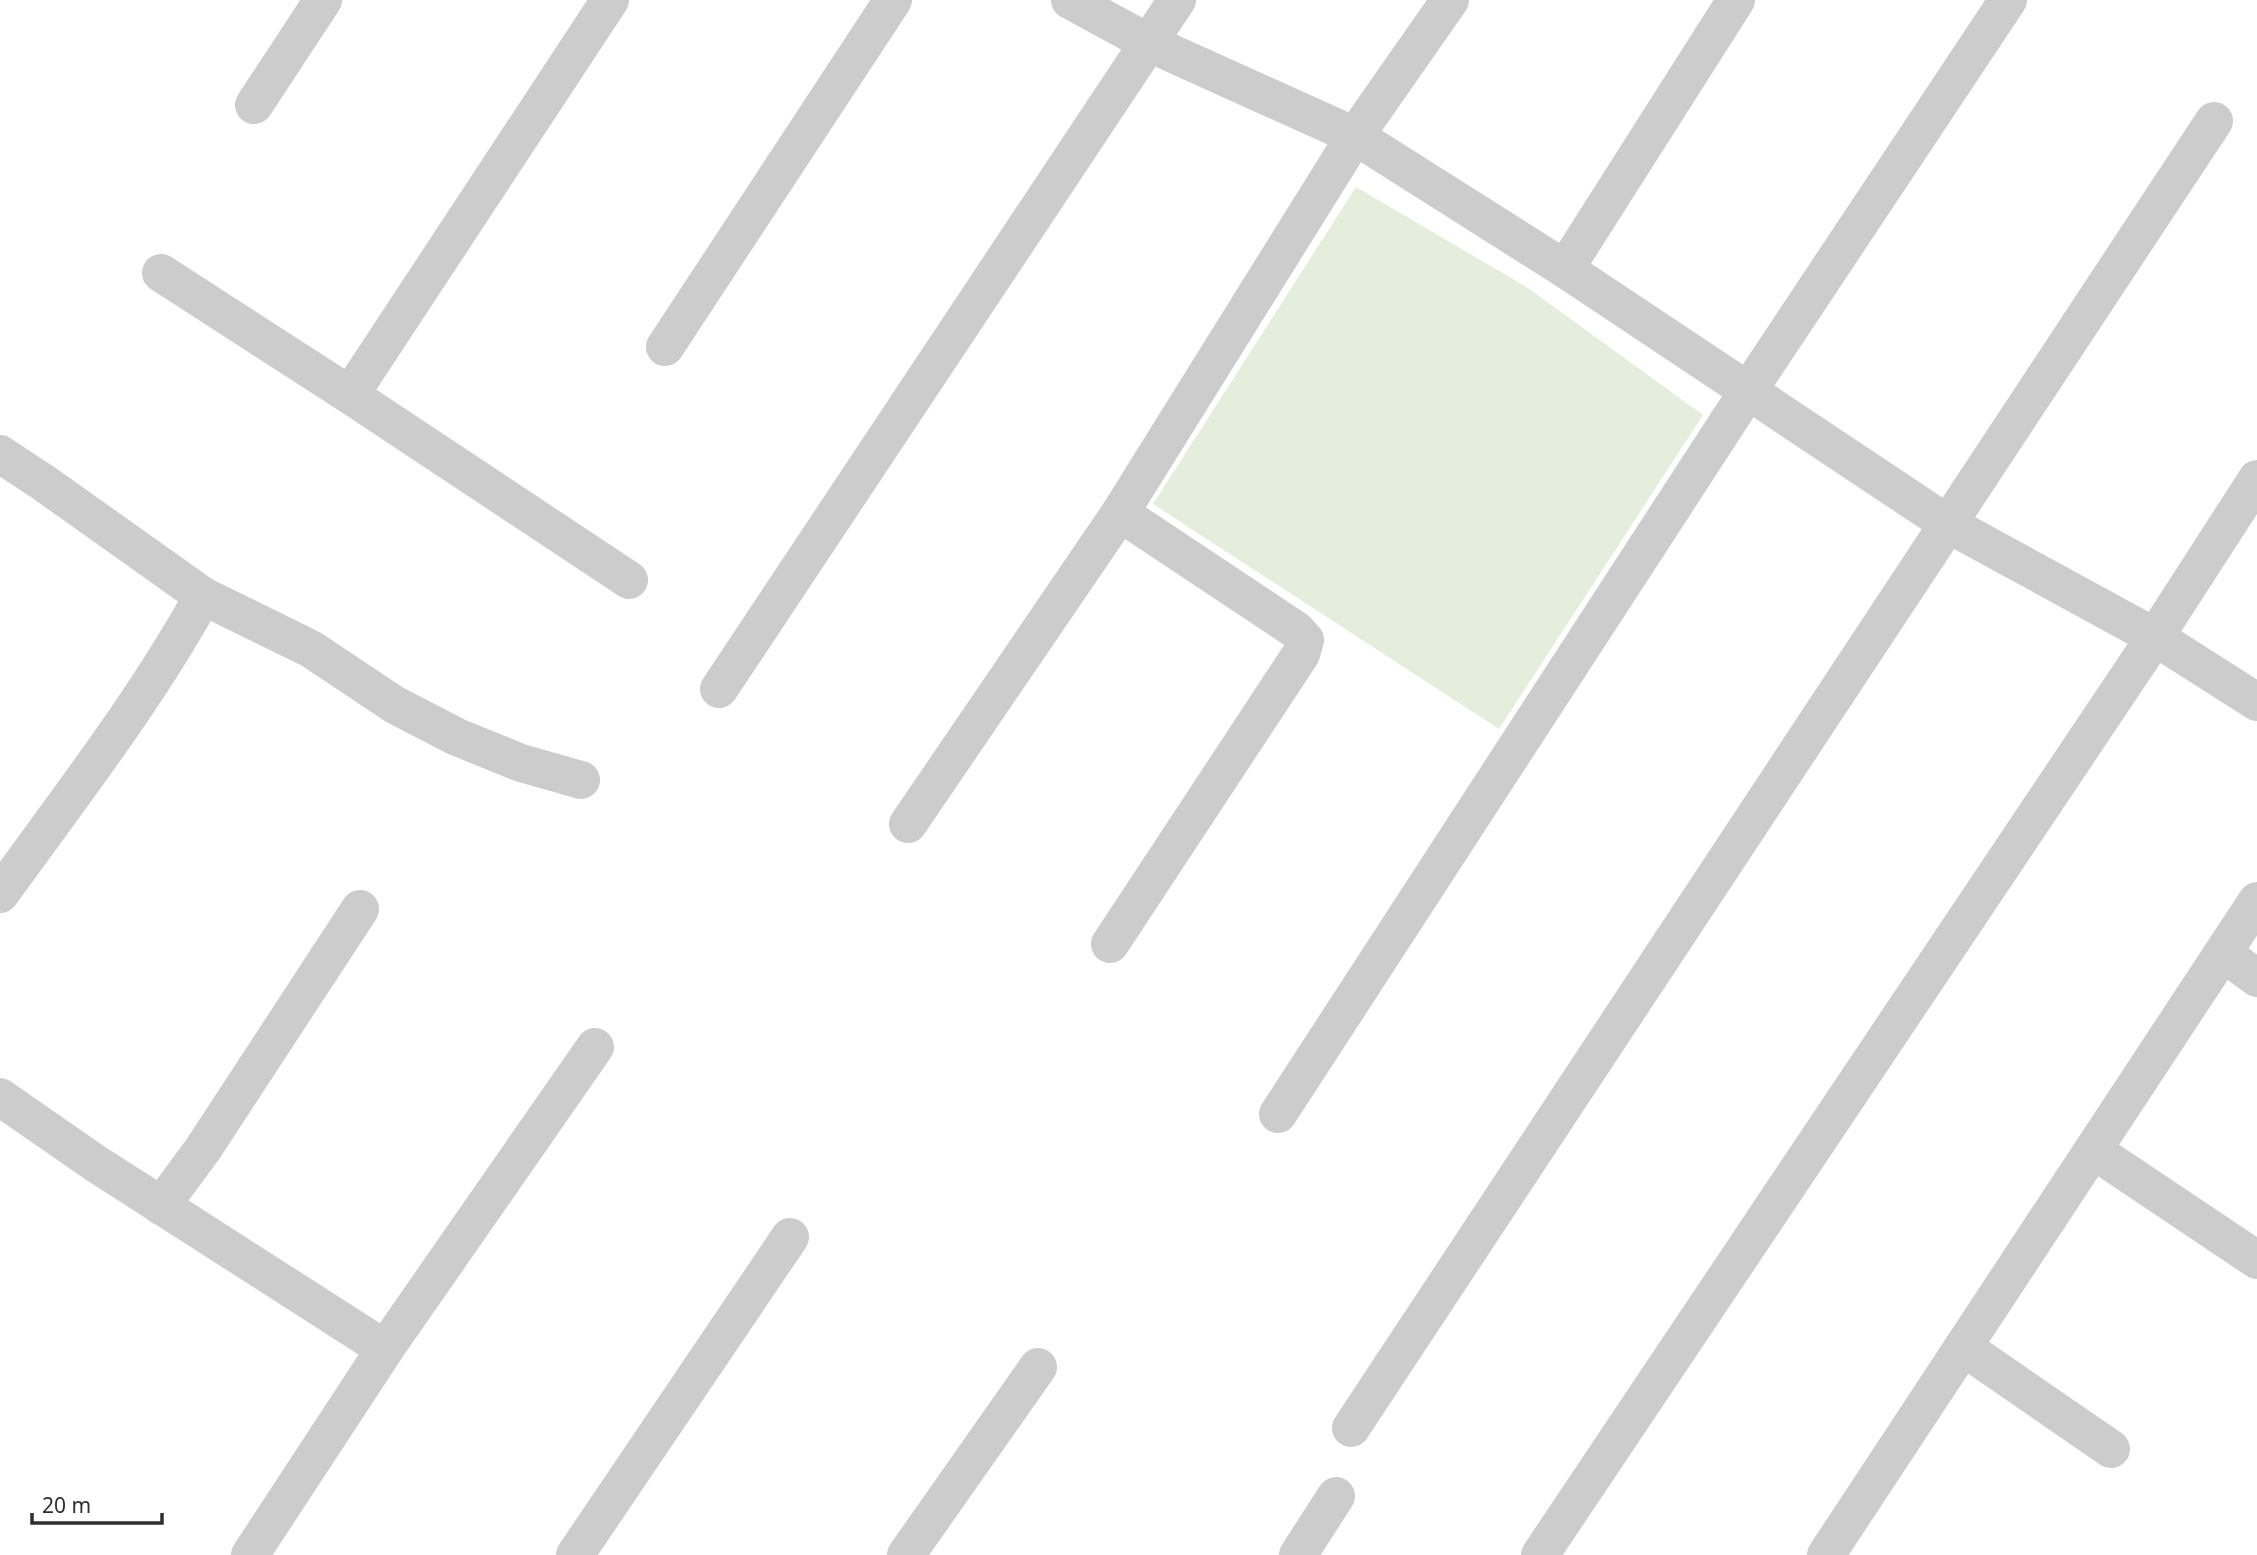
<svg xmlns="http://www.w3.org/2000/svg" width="2257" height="1555" viewBox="0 0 2257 1555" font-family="'Noto Sans',sans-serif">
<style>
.green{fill:#e5eddc}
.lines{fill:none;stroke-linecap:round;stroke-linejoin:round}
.street{stroke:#ccc;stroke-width:38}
</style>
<rect width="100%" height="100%" fill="#fff"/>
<polygon class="green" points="1356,187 1528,288 1703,415 1499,729 1153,504"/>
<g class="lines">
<g class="street">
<polyline points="1070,0 1149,43 1355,136 1565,269 1948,524 2155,637 2257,702"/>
<polyline points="254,105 323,0"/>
<polyline points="1565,269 1736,0"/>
<polyline points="161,273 350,395 629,580"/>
<polyline points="665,347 893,0"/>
<polyline points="350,395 610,0"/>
<polyline points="0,454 44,483 203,596 311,649 395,705 457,737 521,763 581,780"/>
<polyline points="719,689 1177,0"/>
<polyline points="908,824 1120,513 1355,136 1450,0"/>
<path d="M0 894C70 797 145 701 203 596"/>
<polyline points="1110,944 1301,654 1305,640 1296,630 1120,513"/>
<polyline points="2223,953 2257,978"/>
<polyline points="0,1097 95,1163 385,1349"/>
<polyline points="1278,1114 1748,391 2008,0"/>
<polyline points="2093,1150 2257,1260"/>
<polyline points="161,1206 203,1149 360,909"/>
<polyline points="1963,1347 2111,1449"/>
<polyline points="1351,1428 2214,121"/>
<polyline points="250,1555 385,1349 595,1047"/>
<polyline points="575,1555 790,1237"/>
<polyline points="906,1555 1038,1367"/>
<polyline points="1298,1555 1336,1496"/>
<polyline points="1540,1555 2155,637 2257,479"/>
<polyline points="1826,1555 2257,901"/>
</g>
</g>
<path d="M32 1513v10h130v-10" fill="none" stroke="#2f2f2f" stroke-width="3.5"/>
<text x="42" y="1513" font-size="21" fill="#2f2f2f" stroke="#ffffff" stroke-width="5" paint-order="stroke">20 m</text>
</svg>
